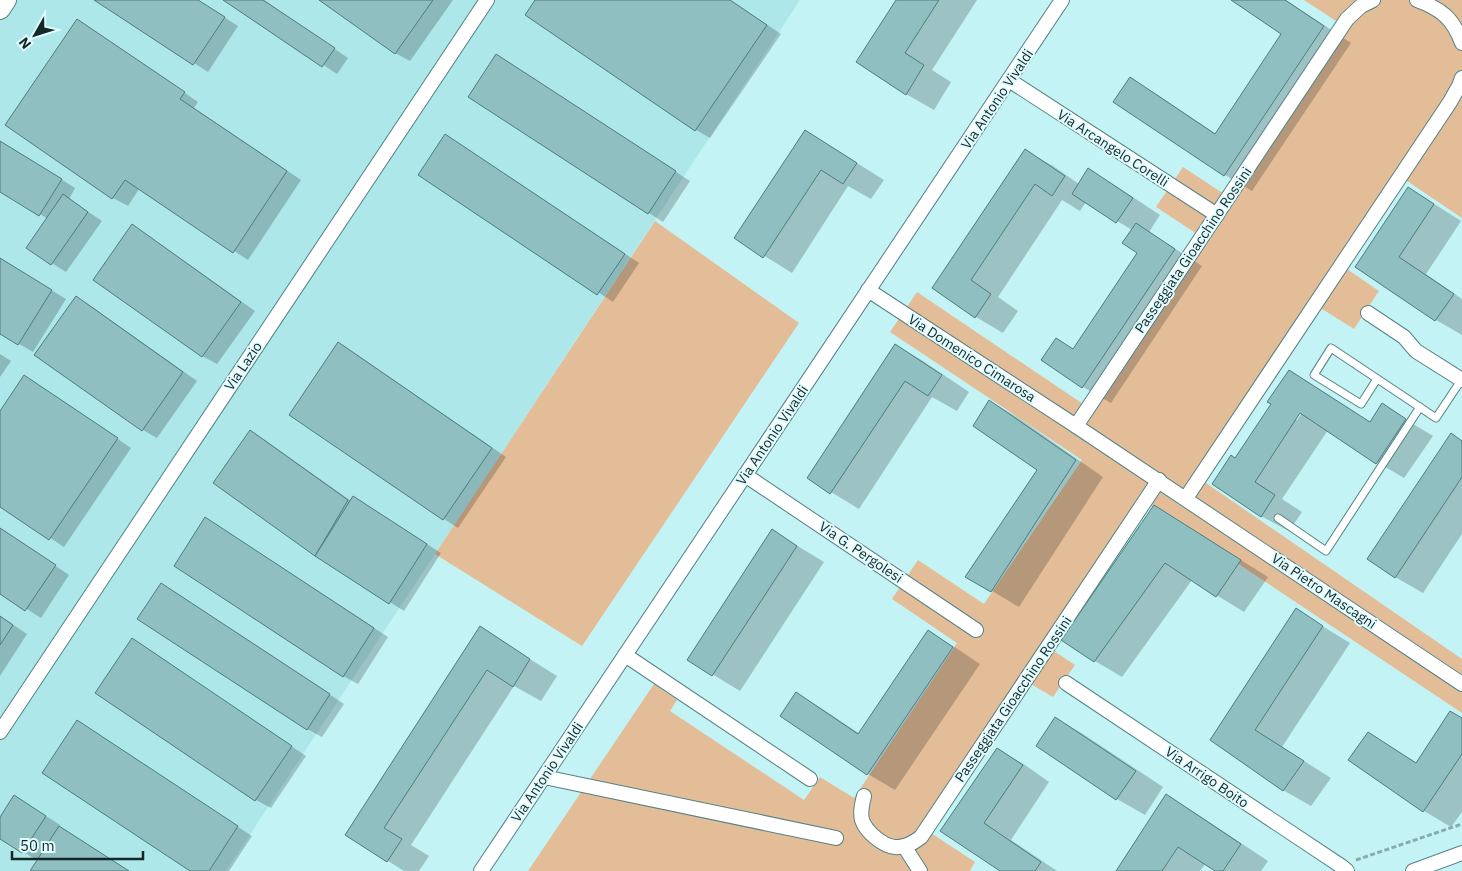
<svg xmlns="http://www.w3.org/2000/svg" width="1462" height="871" viewBox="0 0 1462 871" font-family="'IBM Plex Sans',sans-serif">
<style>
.built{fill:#ade7ea}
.green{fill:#e3bd98}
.shadow{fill:#0003;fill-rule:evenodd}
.building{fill:#90bfc1;stroke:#4f7c7e}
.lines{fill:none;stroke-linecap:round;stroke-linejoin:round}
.lane-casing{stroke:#558284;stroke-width:9}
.street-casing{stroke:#558284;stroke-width:16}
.secondary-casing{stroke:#558284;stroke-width:22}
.path{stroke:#86acae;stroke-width:3;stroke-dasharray:5 2.5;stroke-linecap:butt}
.lane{stroke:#fff;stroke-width:7}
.street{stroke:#fff;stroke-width:14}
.secondary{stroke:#fff;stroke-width:20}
.labels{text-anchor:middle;stroke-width:4;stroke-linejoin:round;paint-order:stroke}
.street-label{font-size:14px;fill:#152829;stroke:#e0fcfe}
</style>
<rect width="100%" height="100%" fill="#c3f3f5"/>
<polygon class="built" points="0,0 800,0 226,871 0,871"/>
<g class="green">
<polygon points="1304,0 1462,0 1462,218 1404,179 1344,267 1379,291 1354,329 1319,307 1203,481 1462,659 1462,713 1147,503 1051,649 1075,665 1053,697 1029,683 931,833 975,862 970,871 528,871 654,684 677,700 670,711 804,800 820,777 854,798 957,643 892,599 918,560 984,604 1082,460 890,332 917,292 1083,404 1197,234 1156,207 1183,167 1224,194 1339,23"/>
<polygon points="655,221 799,323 582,646 435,554"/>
</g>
<g class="shadow">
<polygon points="97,0 197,0 238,26 208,72"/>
<polygon points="226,0 264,0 348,58 337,74"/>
<polygon points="321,0 453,0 410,61 395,53"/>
<polygon points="536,0 730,0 781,34 710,138 696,130 527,14"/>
<polygon points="898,0 977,0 932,70 951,82 934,110 906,94"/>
<polygon points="1233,0 1286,0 1351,43 1252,191 1225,175 1115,102 1130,79 1158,95 1216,134 1283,33"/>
<polygon points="91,29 198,102 194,108 301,180 248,260 139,189 128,206 113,198 6,125"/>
<polygon points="510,64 690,181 663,222 469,96"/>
<polygon points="806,132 833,148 884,180 871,199 848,186 792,273 736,238"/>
<polygon points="446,135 639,263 613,302 420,175"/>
<polygon points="0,141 75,188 69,199 102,221 66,272 28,248 48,219 0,190"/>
<polygon points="1025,150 1053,166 1079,184 1088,170 1116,186 1160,215 1149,232 1202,266 1111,403 1083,387 1042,360 1074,350 1139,252 1132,230 1086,202 1080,211 1062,200 998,297 1018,311 1003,333 976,317 934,288"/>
<polygon points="1409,189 1436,205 1461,221 1426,274 1462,299 1462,335 1436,320 1356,267"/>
<polygon points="146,234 255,311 217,364 202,356"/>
<polygon points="0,259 66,299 33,352 0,333"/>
<polygon points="76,298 91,306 197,381 157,438 143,430"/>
<polygon points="339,344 353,352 506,457 458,528 444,519 291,414"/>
<polygon points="896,345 923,361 969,392 957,411 932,397 859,509 808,478"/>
<polygon points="0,354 11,361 0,377"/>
<path d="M1289 372 1317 388 1371 423 1382 405 1433 436 1404 478 1377 462 1328 430 1282 499 1302 512 1289 531 1261 516 1236 459 1272 404ZM1303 407 1305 409 1297 420H1294Z"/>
<polygon points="39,385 131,448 64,547 0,505 0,414"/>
<polygon points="990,401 1017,417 1103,477 1019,607 967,576 1039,469"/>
<polygon points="251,432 265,440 351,501 368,506 441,553 404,611 316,555 214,483"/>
<polygon points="1462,441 1462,534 1423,593 1395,577"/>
<polygon points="206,518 388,637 358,684 343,676"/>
<polygon points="1182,523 1268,577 1244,612 1192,580 1122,677 1095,661 1063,640"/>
<polygon points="0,528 69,575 41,618 0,592"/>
<polygon points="773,531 824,562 740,691 689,660"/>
<polygon points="176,593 344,704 322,737 307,729"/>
<polygon points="1296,610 1350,643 1282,747 1331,778 1311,806 1283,790 1211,740"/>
<polygon points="0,616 27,634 0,676"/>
<polygon points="480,628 557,676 541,701 514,686 411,845 429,856 419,871 404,871 347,835"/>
<polygon points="929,632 956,648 980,664 895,790 868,774 797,694 824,710 860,734"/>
<polygon points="147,648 306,756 271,808 256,800 97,693"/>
<polygon points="1056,718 1083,734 1163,787 1145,815 1117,799 1038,746"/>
<polygon points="1462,719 1462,812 1451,827 1424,811 1349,759 1368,734 1417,763"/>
<polygon points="78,722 252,836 229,871 192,871"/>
<polygon points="997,749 1025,765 1049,782 1011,840 1057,871 1002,871 942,830"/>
<polygon points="15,796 60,825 58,827 129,871 31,871 38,861 0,837 0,819"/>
<polygon points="1166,796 1194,812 1268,861 1261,871 1217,871 1206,863 1200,871 1117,871"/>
</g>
<g class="building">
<polygon points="94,0 198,0 225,17 193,65"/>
<polygon points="223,0 263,0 335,48 322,67"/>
<polygon points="319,0 433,0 395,54"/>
<polygon points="535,0 730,0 767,25 695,131 525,15"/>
<polygon points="896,0 939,0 905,53 924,65 906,95 856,62"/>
<polygon points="1231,0 1285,0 1324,26 1224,176 1113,102 1130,77 1215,134 1281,34"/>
<polygon points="77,19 185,92 180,99 287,171 233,253 125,180 112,199 5,125"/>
<polygon points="496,54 676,171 648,214 468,97"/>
<polygon points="805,130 857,163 843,184 821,170 763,258 734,238"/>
<polygon points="445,134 625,254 597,295 418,175"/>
<polygon points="0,141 62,179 39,216 0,192"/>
<polygon points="1025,149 1065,176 1052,196 1035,184 971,280 991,294 975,318 932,288"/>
<polygon points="1088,168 1133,198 1116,223 1072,194"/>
<polygon points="1408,187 1434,204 1399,257 1454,294 1435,321 1355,267"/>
<polygon points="63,194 88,212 51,265 26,248"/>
<polygon points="1136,223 1175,249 1082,388 1041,360 1056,338 1073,349 1137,253 1122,243"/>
<polygon points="132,224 241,302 202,357 93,280"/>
<polygon points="0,258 52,290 18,345 0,334"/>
<polygon points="76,296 183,372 142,431 34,355"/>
<polygon points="338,342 492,448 443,520 289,415"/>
<polygon points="895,344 942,375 928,396 905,381 830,494 807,478"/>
<polygon points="1289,370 1370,422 1382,403 1406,419 1376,464 1300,413 1255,482 1275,495 1261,517 1212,484 1231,455 1235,458 1271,404 1267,402"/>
<polygon points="24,375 118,438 49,540 0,507 0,411"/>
<polygon points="989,400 1076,460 991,592 965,577 1037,470 973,426"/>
<polygon points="250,430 348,500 315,556 213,483"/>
<polygon points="1451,433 1462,441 1462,477 1395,578 1367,559"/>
<polygon points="353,496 427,544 389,604 315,556"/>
<polygon points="1154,505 1241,560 1216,597 1165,563 1094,662 1061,640"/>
<polygon points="205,517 374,628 343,677 174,566"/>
<polygon points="0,528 56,565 25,611 0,594"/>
<polygon points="772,529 797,546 712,676 687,660"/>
<polygon points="161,583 330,694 307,730 137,619"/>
<polygon points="1296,608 1323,626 1255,730 1304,761 1283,791 1210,740"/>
<polygon points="0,616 13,625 0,645"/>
<polygon points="480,626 530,659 513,687 487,670 384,828 402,839 387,862 345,835"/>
<polygon points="928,630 953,647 867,775 780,716 796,692 858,734"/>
<polygon points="132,638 292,746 255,801 95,693"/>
<polygon points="1450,711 1462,718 1462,754 1423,812 1348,760 1368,732 1416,763"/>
<polygon points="1055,717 1136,771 1116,800 1036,746"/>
<polygon points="77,720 238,826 209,871 190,871 42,773"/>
<polygon points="997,748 1023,765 984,823 1041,862 1035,871 1000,871 940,831"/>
<polygon points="1166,794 1241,844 1223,871 1215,871 1178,847 1162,871 1116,871"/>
<polygon points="14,795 46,816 22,853 0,839 0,817"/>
<polygon points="59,826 129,871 30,871"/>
</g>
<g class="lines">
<defs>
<g id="lane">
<polyline points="1377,379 1361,404 1314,375 1331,348 1436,418 1462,379"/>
<polyline points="1278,518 1326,551 1420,407"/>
</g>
<g id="street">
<path d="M1417 0C1441 9 1453 18 1462 43"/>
<polyline points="1009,80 1217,215"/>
<polyline points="868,290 1076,426 1462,684"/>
<polyline points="1368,313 1404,337 1416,351 1462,380"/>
<polyline points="1076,426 1347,19 1361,6 1373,0"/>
<polyline points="745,475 976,630"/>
<polyline points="1186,498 1450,102 1459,86 1462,78"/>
<polyline points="625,655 810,779"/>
<polyline points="1066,683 1341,866 1347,871"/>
<polyline points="0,732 487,0"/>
<polyline points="544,777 836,838"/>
<path d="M864 796C862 804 860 812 862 820 866 832 883 846 895 847 905 848 913 843 921 837L1159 480"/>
<polyline points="904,846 920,871"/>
<polyline points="481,871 1062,0"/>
<polyline points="1413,871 1462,853"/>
</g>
<polyline id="secondary" points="0,9 6,0"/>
</defs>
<use href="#lane" class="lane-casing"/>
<use href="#street" class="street-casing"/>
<use href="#secondary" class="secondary-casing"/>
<polyline class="path" points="1356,860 1462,824"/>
<use href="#lane" class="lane"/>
<use href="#street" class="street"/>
<use href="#secondary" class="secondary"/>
</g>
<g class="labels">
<g class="street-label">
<text transform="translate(997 99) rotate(-56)" y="5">Via Antonio Vivaldi</text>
<text transform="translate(1113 148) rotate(33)" y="5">Via Arcangelo Corelli</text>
<text transform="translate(1193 250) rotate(-56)" y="5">Passeggiata Gioacchino Rossini</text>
<text transform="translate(972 358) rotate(33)" y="5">Via Domenico Cimarosa</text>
<text transform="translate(243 366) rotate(-56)" y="5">Via Lazio</text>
<text transform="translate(772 435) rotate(-56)" y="5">Via Antonio Vivaldi</text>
<text transform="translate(861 552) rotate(34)" y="5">Via G. Pergolesi</text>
<text transform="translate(1324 591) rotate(34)" y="5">Via Pietro Mascagni</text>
<text transform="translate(1013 699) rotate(-56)" y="5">Passeggiata Gioacchino Rossini</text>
<text transform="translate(547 772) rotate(-56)" y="5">Via Antonio Vivaldi</text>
<text transform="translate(1207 777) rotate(34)" y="5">Via Arrigo Boito</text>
</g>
</g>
<g transform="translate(35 35) rotate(231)" stroke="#e0fcfe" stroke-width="4" paint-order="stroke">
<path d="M0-4L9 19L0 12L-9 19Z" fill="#152829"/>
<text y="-8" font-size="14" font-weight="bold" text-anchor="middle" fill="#152829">N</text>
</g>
<path d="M12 851v8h131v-8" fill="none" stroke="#152829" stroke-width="2.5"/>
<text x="20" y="851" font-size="15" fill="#152829" stroke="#e0fcfe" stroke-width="4" paint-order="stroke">50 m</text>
</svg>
